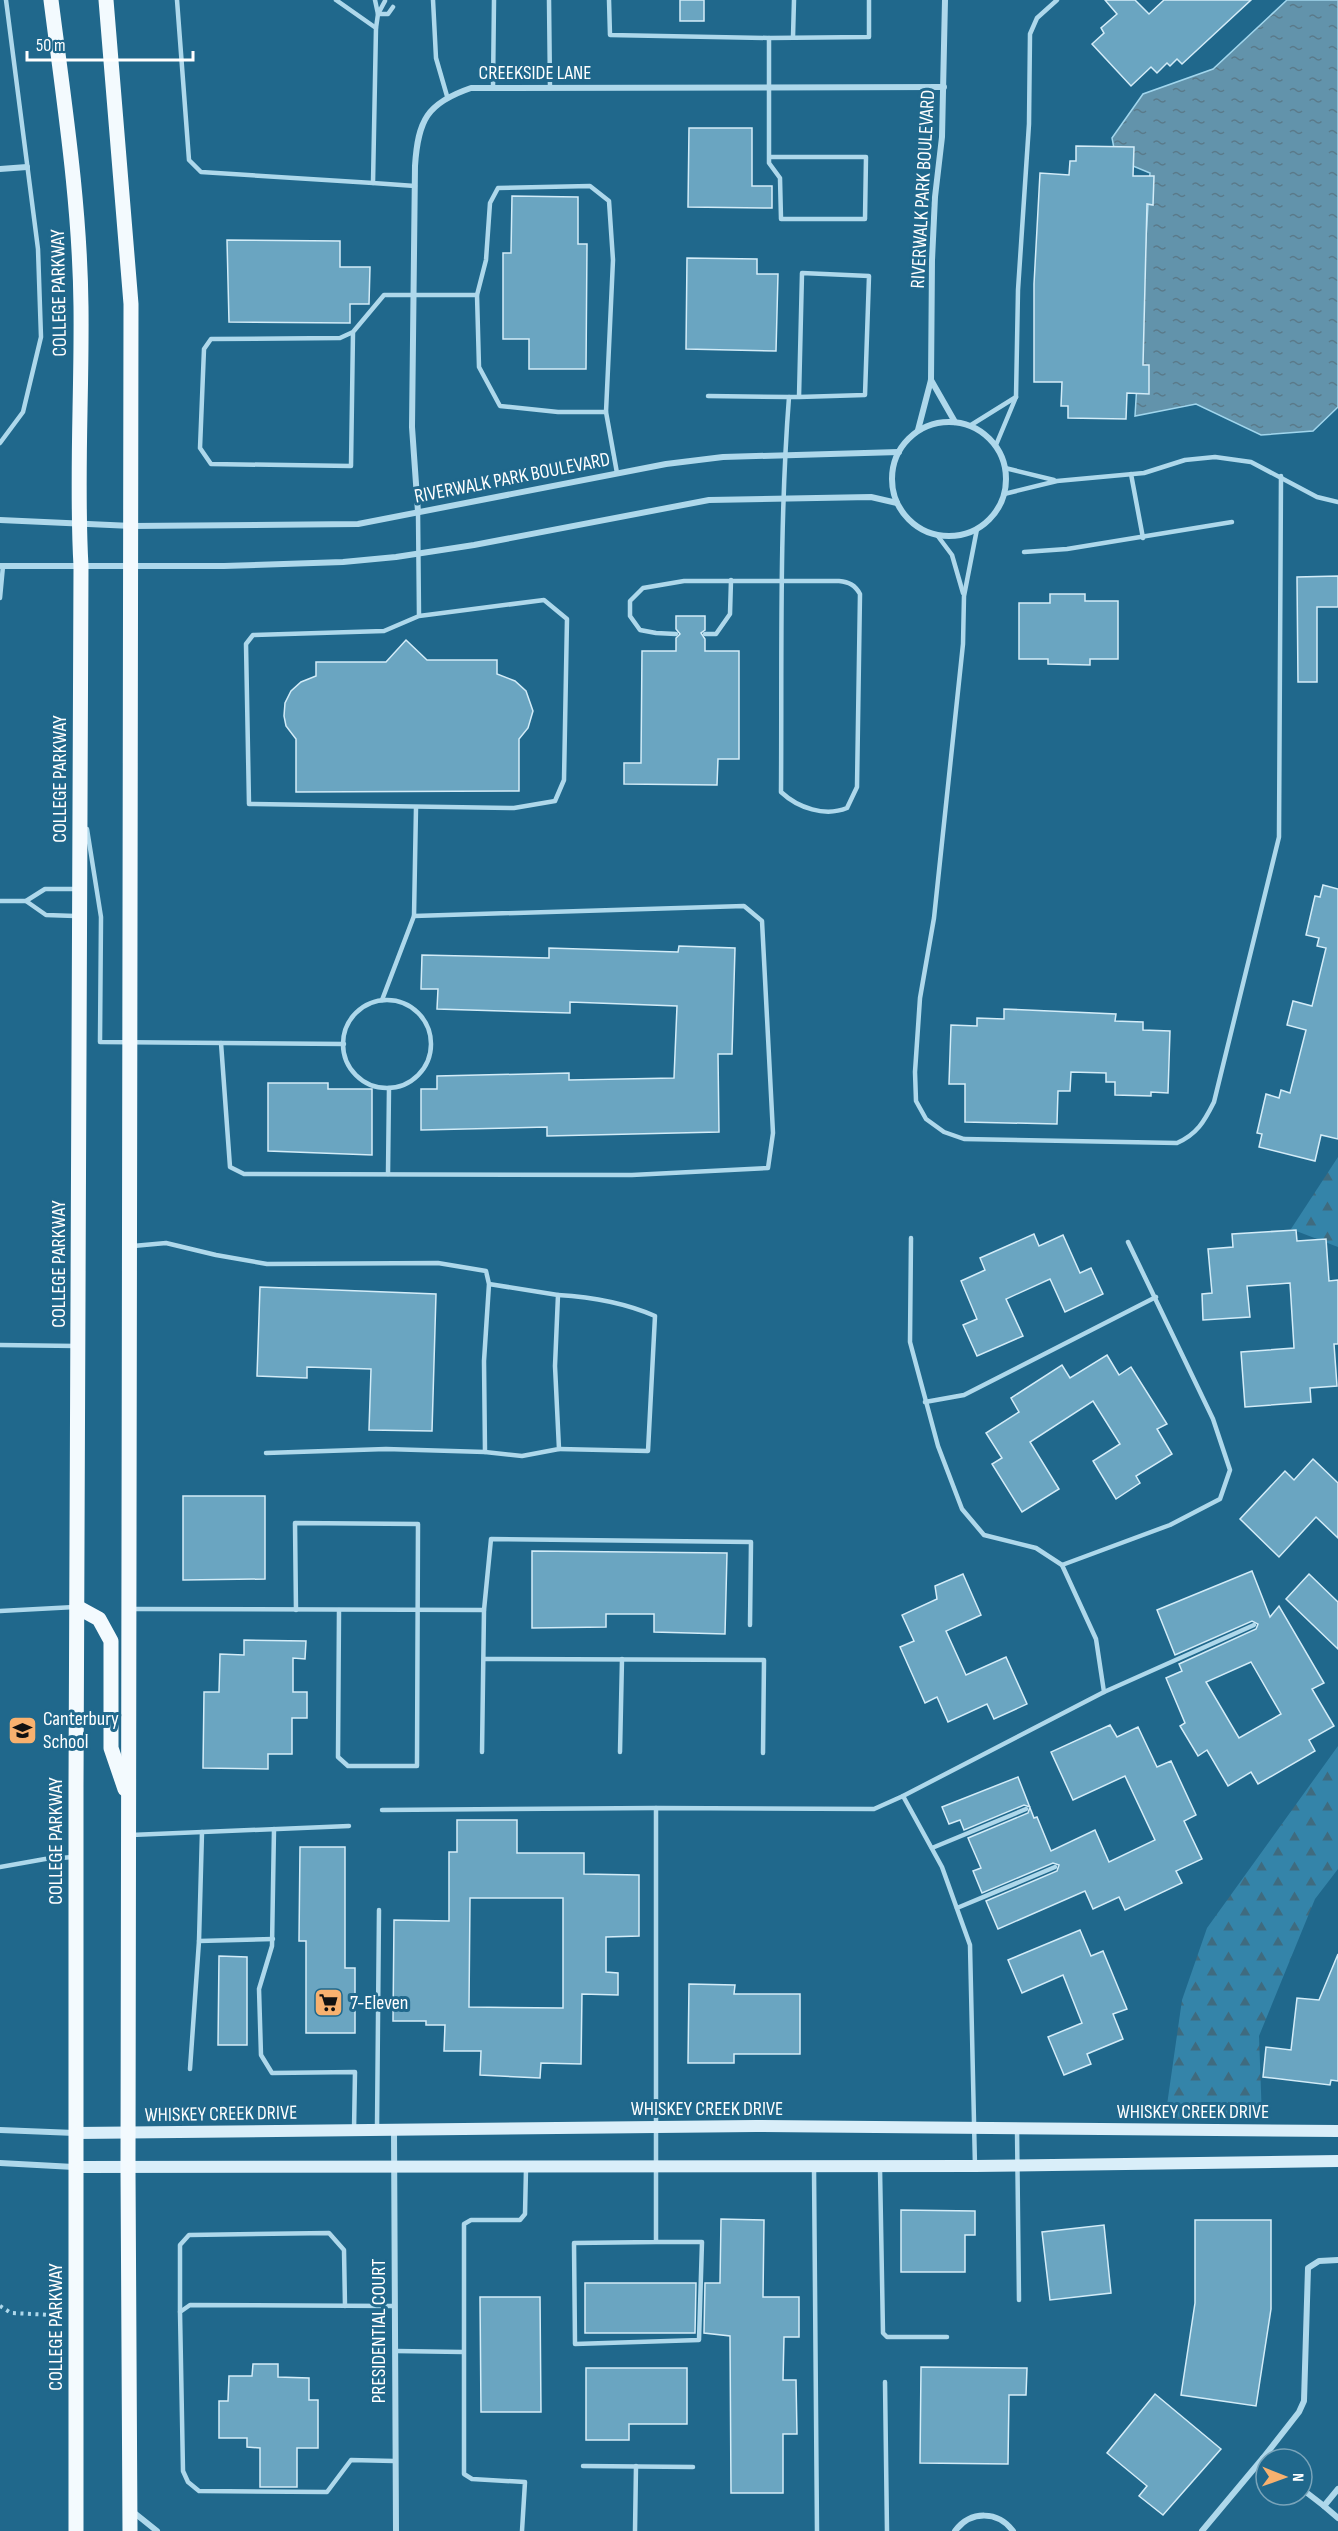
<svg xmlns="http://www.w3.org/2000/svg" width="1338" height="2531" viewBox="0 0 1338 2531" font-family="'Sofia Sans Condensed',sans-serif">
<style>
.forest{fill:url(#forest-firs)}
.water{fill:url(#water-ripples);stroke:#a1d6ed;stroke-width:1.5}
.building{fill:#6aa5c1;stroke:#d3ecf8;stroke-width:1.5;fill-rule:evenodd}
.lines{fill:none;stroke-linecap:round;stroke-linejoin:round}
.path{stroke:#aed8eb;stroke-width:4;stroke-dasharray:3 4.5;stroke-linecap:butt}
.lane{stroke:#aed8eb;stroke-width:4.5}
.street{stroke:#aed8eb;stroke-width:6}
.secondary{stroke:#d9eef9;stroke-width:12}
.primary{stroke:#f3fafe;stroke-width:15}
.labels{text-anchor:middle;stroke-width:6;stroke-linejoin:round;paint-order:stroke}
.street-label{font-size:20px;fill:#fff;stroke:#20688c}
.poi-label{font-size:20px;fill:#fff;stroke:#20688c;text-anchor:start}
</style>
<defs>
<pattern id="forest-firs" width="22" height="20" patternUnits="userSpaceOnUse" patternTransform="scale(1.5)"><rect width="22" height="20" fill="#3484a9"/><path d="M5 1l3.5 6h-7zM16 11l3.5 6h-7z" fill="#3f6b7f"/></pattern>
<pattern id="water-ripples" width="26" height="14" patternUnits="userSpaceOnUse" patternTransform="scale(1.5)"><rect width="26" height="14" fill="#6293ab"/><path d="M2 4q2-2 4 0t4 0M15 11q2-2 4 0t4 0" fill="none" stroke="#5a7a8a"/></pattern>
</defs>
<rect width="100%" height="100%" fill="#20688c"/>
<g class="forest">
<polygon points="1338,1157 1338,1247 1291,1229"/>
<polygon points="1338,1746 1338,1869 1315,1899 1259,2036 1262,2119 1165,2119 1182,2000 1207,1928"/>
</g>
<polygon class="water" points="1287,0 1338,0 1338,407 1313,431 1261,435 1196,404 1135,416 1150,173 1116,159 1112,138 1143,94 1213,69"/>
<g class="building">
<rect x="680" y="0" width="24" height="21"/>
<polygon points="1105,0 1135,0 1149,14 1164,0 1251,0 1182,64 1177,59 1170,66 1167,63 1157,73 1151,67 1131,86 1092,44 1104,33 1101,28 1117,14"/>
<polygon points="689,128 752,128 752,186 772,186 772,208 688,207"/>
<polygon points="1076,146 1134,147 1133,176 1154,176 1153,205 1147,204 1143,365 1149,365 1149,394 1127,393 1126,419 1068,418 1068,406 1061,406 1062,382 1034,382 1034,284 1040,173 1069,175 1070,161 1076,161"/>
<polygon points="512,196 578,197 578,244 587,244 586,369 529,369 529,339 503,339 503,253 511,253"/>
<polygon points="227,240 340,241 340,267 370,267 369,304 350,304 350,323 229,322"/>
<polygon points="687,258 757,259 757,274 778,274 776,351 686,349"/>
<polygon points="1338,576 1338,607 1317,607 1317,682 1298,682 1297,577"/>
<polygon points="1050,594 1085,594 1085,601 1118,601 1118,659 1090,659 1090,665 1048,664 1048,659 1019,659 1019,603 1050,603"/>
<polygon points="676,616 705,616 705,630 701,633 705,639 705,651 739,651 739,759 718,759 717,785 624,784 624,763 641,763 642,651 676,651 676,638 680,634 676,629"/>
<polygon points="406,640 427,660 497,660 497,674 515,681 526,691 533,711 528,728 519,739 519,791 296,792 296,739 286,726 284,716 285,703 291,691 301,682 316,676 316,662 386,662"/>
<polygon points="1323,885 1338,889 1338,1139 1321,1135 1315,1161 1259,1147 1262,1134 1257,1133 1266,1094 1279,1098 1281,1090 1290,1093 1306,1030 1287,1025 1293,1001 1312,1006 1326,948 1317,946 1319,938 1306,935 1315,896 1320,897"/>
<polygon points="679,946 735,948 732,1054 718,1054 719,1132 547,1136 547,1127 421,1130 421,1089 437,1089 437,1076 569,1073 569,1080 674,1078 677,1006 570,1002 570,1013 437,1009 438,989 421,989 422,955 549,958 549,948 678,952"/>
<polygon points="1004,1009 1116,1014 1115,1021 1143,1022 1143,1030 1170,1031 1168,1093 1151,1092 1151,1096 1115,1095 1115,1082 1106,1082 1106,1073 1071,1072 1070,1091 1058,1091 1057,1124 965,1122 965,1084 949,1084 951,1025 977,1026 977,1018 1004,1019"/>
<polygon points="268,1083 328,1083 328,1089 372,1089 372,1155 268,1151"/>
<polygon points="1296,1230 1297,1241 1326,1239 1329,1281 1338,1280 1338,1344 1334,1344 1337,1386 1310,1388 1311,1402 1245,1407 1241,1352 1294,1348 1290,1283 1247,1286 1250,1317 1203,1320 1202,1294 1212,1293 1208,1249 1233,1247 1232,1234"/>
<polygon points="1034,1234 1039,1246 1063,1235 1080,1273 1091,1268 1103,1294 1065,1312 1050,1279 1006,1299 1023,1336 977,1356 963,1325 977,1319 961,1281 985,1270 980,1258"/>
<polygon points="260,1287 436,1294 432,1431 369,1430 371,1369 307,1367 307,1378 257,1376"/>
<polygon points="1107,1355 1119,1375 1131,1367 1167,1424 1157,1429 1172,1454 1136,1476 1140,1483 1116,1499 1093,1461 1120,1444 1093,1401 1030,1442 1059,1489 1022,1512 992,1464 1002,1458 986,1433 1019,1412 1011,1398 1062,1365 1070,1378"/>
<polygon points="1313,1459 1338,1483 1338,1538 1316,1517 1279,1557 1240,1519 1285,1471 1294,1480"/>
<polygon points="183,1496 265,1496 265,1579 183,1580"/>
<polygon points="532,1551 727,1553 725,1634 654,1632 654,1614 606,1614 606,1627 532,1628"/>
<path d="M1252 1571 1270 1617 1279 1606 1324 1683 1312 1689 1334 1726 1309 1740 1315 1751 1258 1784 1251 1772 1228 1786 1207 1750 1198 1756 1180 1726 1185 1723 1166 1678 1182 1671 1179 1664 1256 1629 1258 1624 1252 1621 1175 1655 1157 1610ZM1251 1662 1281 1714 1239 1738 1206 1682Z"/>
<polygon points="963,1574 981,1615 946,1631 966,1675 1006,1657 1027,1704 994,1719 987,1704 948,1722 937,1697 925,1703 900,1647 914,1641 902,1615 937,1599 935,1586"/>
<polygon points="1309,1574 1338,1602 1338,1649 1286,1599"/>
<polygon points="244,1640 306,1641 305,1659 293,1658 293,1692 307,1692 307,1718 292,1718 292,1754 268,1754 268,1769 203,1768 204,1692 219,1692 220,1654 244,1655"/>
<polygon points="1110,1725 1117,1737 1138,1727 1157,1767 1171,1761 1196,1815 1184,1821 1202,1859 1176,1871 1182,1883 1125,1910 1119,1897 1093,1909 1085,1891 998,1929 986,1901 1057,1871 1059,1865 1053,1863 982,1893 973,1871 981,1868 968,1838 1028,1813 1030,1807 1024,1805 964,1830 960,1820 949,1824 942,1807 1018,1777 1034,1818 1037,1817 1051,1851 1095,1830 1109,1862 1155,1840 1125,1776 1073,1800 1051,1752"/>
<path d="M457 1820H517V1853H584V1874L639 1875V1936L606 1937V1972L618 1973V1995L582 1994 581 2064 541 2063 540 2078 480 2075 481 2051H444L445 2025H426V2021H393L394 1920 449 1921V1852H457ZM470 1898H563V2008L469 2007Z"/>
<polygon points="300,1847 345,1847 345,1968 355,1968 355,2033 306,2033 306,1941 299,1941"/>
<polygon points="1080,1930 1091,1956 1103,1951 1127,2009 1113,2014 1123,2039 1087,2054 1091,2064 1064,2075 1048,2037 1082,2023 1063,1975 1022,1993 1008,1960"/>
<polygon points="1338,1954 1338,2081 1331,2080 1330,2085 1263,2077 1266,2047 1291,2050 1297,1998 1319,2000"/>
<polygon points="219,1956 247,1957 247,2045 218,2045"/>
<polygon points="689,1984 735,1985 734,1994 800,1994 800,2054 734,2054 734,2063 688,2063"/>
<polygon points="901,2210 975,2211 975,2235 965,2235 965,2272 901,2272"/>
<polygon points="721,2219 764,2220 763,2297 799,2297 799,2337 784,2337 783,2380 796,2380 797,2434 783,2434 783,2493 731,2493 730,2336 704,2333 705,2283 720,2283"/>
<polygon points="1195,2220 1271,2220 1271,2309 1256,2406 1181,2395 1195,2303"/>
<polygon points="1104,2225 1111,2293 1050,2300 1042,2232"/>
<polygon points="585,2283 696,2283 695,2333 585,2333"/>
<polygon points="480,2297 540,2297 541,2412 481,2412"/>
<polygon points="253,2364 278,2364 278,2377 309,2378 309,2400 318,2400 318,2448 297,2448 297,2487 260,2487 260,2448 247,2447 247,2438 219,2438 219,2401 228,2401 229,2376 252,2376"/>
<polygon points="921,2367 1027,2368 1026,2395 1009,2395 1008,2464 920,2463"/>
<polygon points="586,2368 687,2368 687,2424 629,2424 629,2440 586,2440"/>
<polygon points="1155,2394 1221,2449 1163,2515 1139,2496 1147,2486 1107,2453"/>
</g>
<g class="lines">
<polyline class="path" points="0,2306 11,2313 51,2315"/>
<g class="lane">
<polyline points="177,0 189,160 201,172 373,183"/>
<polyline points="336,0 376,28 373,183 415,186"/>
<polyline points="375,0 378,14 388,14 393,7"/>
<polyline points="433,0 436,58 447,96"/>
<polyline points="549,0 550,88"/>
<polyline points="609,0 610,35 769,38"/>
<polyline points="376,28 378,14 385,1"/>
<polyline points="793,37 794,0"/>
<polyline points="493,88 494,0"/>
<polyline points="769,157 866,157 865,219 781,219 780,178 769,163 769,38 869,37 869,0"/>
<polyline points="477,295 486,260 490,203 498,188 590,186 609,201 613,260 606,412"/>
<polyline points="353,332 351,466 211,464 200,448 204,349 211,339 340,338 353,332 384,295 477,295 479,367 500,406 558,412 606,412 617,473"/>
<polyline points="789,397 799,397 865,395 869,276 802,273 799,397"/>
<polyline points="971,425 1016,397"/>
<polyline points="0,443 23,412 41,337 38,249 6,0"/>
<polyline points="996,445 1016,397 1018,290 1029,124 1030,34 1037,18 1057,0"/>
<polyline points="1005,468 1054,480"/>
<polyline points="1131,474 1143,538"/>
<polyline points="1004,494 1057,481 1144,473 1185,460 1215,457 1251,462 1317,497 1338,502"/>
<polyline points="418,512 419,616 384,631 253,635 246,644 249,804 514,808 555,801 564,780 567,619 544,600 419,616"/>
<path d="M977 529 964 596 963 644 934 918 920 998 915 1072 916 1101 926 1119 944 1132 964 1139 1177 1143C1197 1134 1204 1122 1214 1102L1279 837 1281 476"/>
<polyline points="937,535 952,555 963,593"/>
<polyline points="1024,552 1067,549 1232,522"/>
<polyline points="0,598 3,566"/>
<path d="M676 634 656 633 640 630 630 616V601L643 588 684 581H839C849 582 855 585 860 594L857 787 847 808C825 817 798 808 781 792 782 660 779 528 789 397L708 396"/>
<polyline points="705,634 716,634 730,614 731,580"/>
<polyline points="87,829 101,917 100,1042 344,1044"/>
<polyline points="0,901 26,901 45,889 77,889"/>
<polyline points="26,901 46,915 75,916"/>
<polyline points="414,916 416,808"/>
<circle cx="387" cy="1044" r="44"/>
<polyline points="221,1043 230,1167 244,1174 632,1175 768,1168 773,1133 762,921 744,906 414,916 382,1000"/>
<polyline points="388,1174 389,1088"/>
<polyline points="911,1238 910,1342 938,1446 962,1509 984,1535 1036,1548 1062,1565 1096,1639 1104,1692 903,1796 942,1867 970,1945 975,2166"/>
<polyline points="133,1246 166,1243 216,1255 267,1264 438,1263 486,1271 489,1284 484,1361 485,1452 522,1456 559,1449 555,1366 558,1295 489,1284"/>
<path d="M558 1295C592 1297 623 1302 655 1316L648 1451 559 1449"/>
<polyline points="0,1345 76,1346"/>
<polyline points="925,1402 964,1395 1156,1297"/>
<polyline points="266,1453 386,1449 485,1452"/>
<polyline points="1062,1565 1170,1525 1220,1499 1230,1470 1213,1419 1128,1242"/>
<polyline points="132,1609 484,1610 491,1539 751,1542 750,1625"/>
<polyline points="296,1610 295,1523 418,1524 417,1766 348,1766 338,1757 339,1610"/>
<polyline points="0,1611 75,1607"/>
<polyline points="484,1659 764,1660 763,1753"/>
<polyline points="1104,1692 1254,1625"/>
<polyline points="482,1752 484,1610"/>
<polyline points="620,1752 622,1659"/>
<polyline points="382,1810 656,1808"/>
<polyline points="274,1829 272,1946 259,1989 261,2055 272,2073 355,2072 354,2130"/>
<polyline points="131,1835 349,1826"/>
<polyline points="932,1848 1026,1809"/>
<polyline points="0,1867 45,1859 74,1857"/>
<polyline points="957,1908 1055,1867"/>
<polyline points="199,1941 202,1832"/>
<polyline points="190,2069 199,1941 273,1939"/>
<polyline points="377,2129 379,1910"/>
<polyline points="1017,2129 1019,2300"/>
<polyline points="814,2168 817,2531"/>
<polyline points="880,2169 883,2333 887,2337 947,2337"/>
<polyline points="656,2242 702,2242 699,2340 575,2344 574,2243 656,2242 656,1808 874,1809 903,1796"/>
<polyline points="180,2312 180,2245 189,2235 329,2233 344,2250 345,2306"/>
<polyline points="396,2351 463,2352"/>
<polyline points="885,2382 887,2531"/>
<polyline points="394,2461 351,2460 327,2492 199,2491 188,2482 183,2471 180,2312 190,2305 395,2306"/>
<polyline points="583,2466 693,2467"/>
<polyline points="522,2531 525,2482 472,2479 464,2474 464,2224 471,2220 520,2220 525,2214 526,2169"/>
<polyline points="635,2531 636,2466"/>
</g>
<g class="street">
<polyline points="0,169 27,167"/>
<polyline points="931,380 955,422"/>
<circle cx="949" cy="479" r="57"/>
<polyline points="918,430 931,380 932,260 935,197 942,137 945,0"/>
<path d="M418 512 412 427 415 166C418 120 427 103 471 88L944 87"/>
<polyline points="0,520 132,526 358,524 666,464 723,457 899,452"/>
<polyline points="0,566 224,566 343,562 396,557 474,545 709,500 871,497 897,503"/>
<polyline points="0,2130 75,2133"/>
<polyline points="394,2130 396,2531"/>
<polyline points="0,2163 74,2167"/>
<polyline points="1263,2458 1299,2412 1304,2401 1308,2268 1319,2261 1338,2260"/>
<polyline points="1302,2489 1324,2506"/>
<polyline points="1338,2489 1324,2506 1338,2518"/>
<polyline points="132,2511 157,2531"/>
<path d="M955 2531C971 2510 998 2511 1013 2531"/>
<polyline points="1202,2531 1263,2458 1266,2460"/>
</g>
<g class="secondary">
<polyline points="76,2133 756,2126 1338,2131"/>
<polyline points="76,2167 975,2166 1338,2161"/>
</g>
<g class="primary">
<path d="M51 0C64 102 80 204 81 307 82 394 76 480 81 566L76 1787V2531"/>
<polyline points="106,0 131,304 128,2169 130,2531"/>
<polyline points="77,1607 99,1619 111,1641 111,1748 125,1789"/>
</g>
</g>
<defs>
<symbol id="school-square" viewBox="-11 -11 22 22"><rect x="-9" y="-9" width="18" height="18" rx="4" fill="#f8b16f" stroke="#20688c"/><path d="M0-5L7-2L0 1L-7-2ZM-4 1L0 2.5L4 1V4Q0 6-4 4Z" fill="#111"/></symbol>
<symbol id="supermarket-square" viewBox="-11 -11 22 22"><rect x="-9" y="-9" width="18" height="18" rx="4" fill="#f8b16f" stroke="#20688c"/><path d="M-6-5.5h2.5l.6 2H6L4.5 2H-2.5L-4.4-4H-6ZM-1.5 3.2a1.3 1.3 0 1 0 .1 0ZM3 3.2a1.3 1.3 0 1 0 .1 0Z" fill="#111"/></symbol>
</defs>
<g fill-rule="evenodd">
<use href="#school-square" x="6" y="1714" width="33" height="33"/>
<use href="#supermarket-square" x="312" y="1986" width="33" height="33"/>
</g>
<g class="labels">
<g class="street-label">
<text x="535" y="79">CREEKSIDE LANE</text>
<text transform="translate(922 189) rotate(-87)" y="7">RIVERWALK PARK BOULEVARD</text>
<text transform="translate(58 293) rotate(-91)" y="7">COLLEGE PARKWAY</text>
<text transform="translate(512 477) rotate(-11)" y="7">RIVERWALK PARK BOULEVARD</text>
<text transform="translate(59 779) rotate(-90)" y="7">COLLEGE PARKWAY</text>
<text transform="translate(58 1264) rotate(-90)" y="7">COLLEGE PARKWAY</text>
<text transform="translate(55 1841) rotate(-90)" y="7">COLLEGE PARKWAY</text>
<text x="707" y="2115">WHISKEY CREEK DRIVE</text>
<text x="1193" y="2118">WHISKEY CREEK DRIVE</text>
<text transform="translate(221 2113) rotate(-1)" y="7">WHISKEY CREEK DRIVE</text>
<text transform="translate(55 2327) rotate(-90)" y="7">COLLEGE PARKWAY</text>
<text transform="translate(378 2331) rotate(-90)" y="7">PRESIDENTIAL COURT</text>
</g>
<g class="poi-label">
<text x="43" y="1725">Canterbury<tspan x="43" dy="23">School</tspan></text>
<text x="350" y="2009">7-Eleven</text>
</g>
</g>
<g transform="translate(1284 2477) rotate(91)"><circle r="28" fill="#20688c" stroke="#79a4ba" stroke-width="1.5"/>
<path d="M0-4.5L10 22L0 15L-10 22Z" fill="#f8b16f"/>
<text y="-9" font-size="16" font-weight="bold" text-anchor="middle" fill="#ffffff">N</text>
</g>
<path d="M27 51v9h166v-9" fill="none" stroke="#ffffff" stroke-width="3"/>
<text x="36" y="51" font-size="18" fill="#ffffff" stroke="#20688c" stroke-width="4.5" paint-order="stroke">50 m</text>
</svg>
